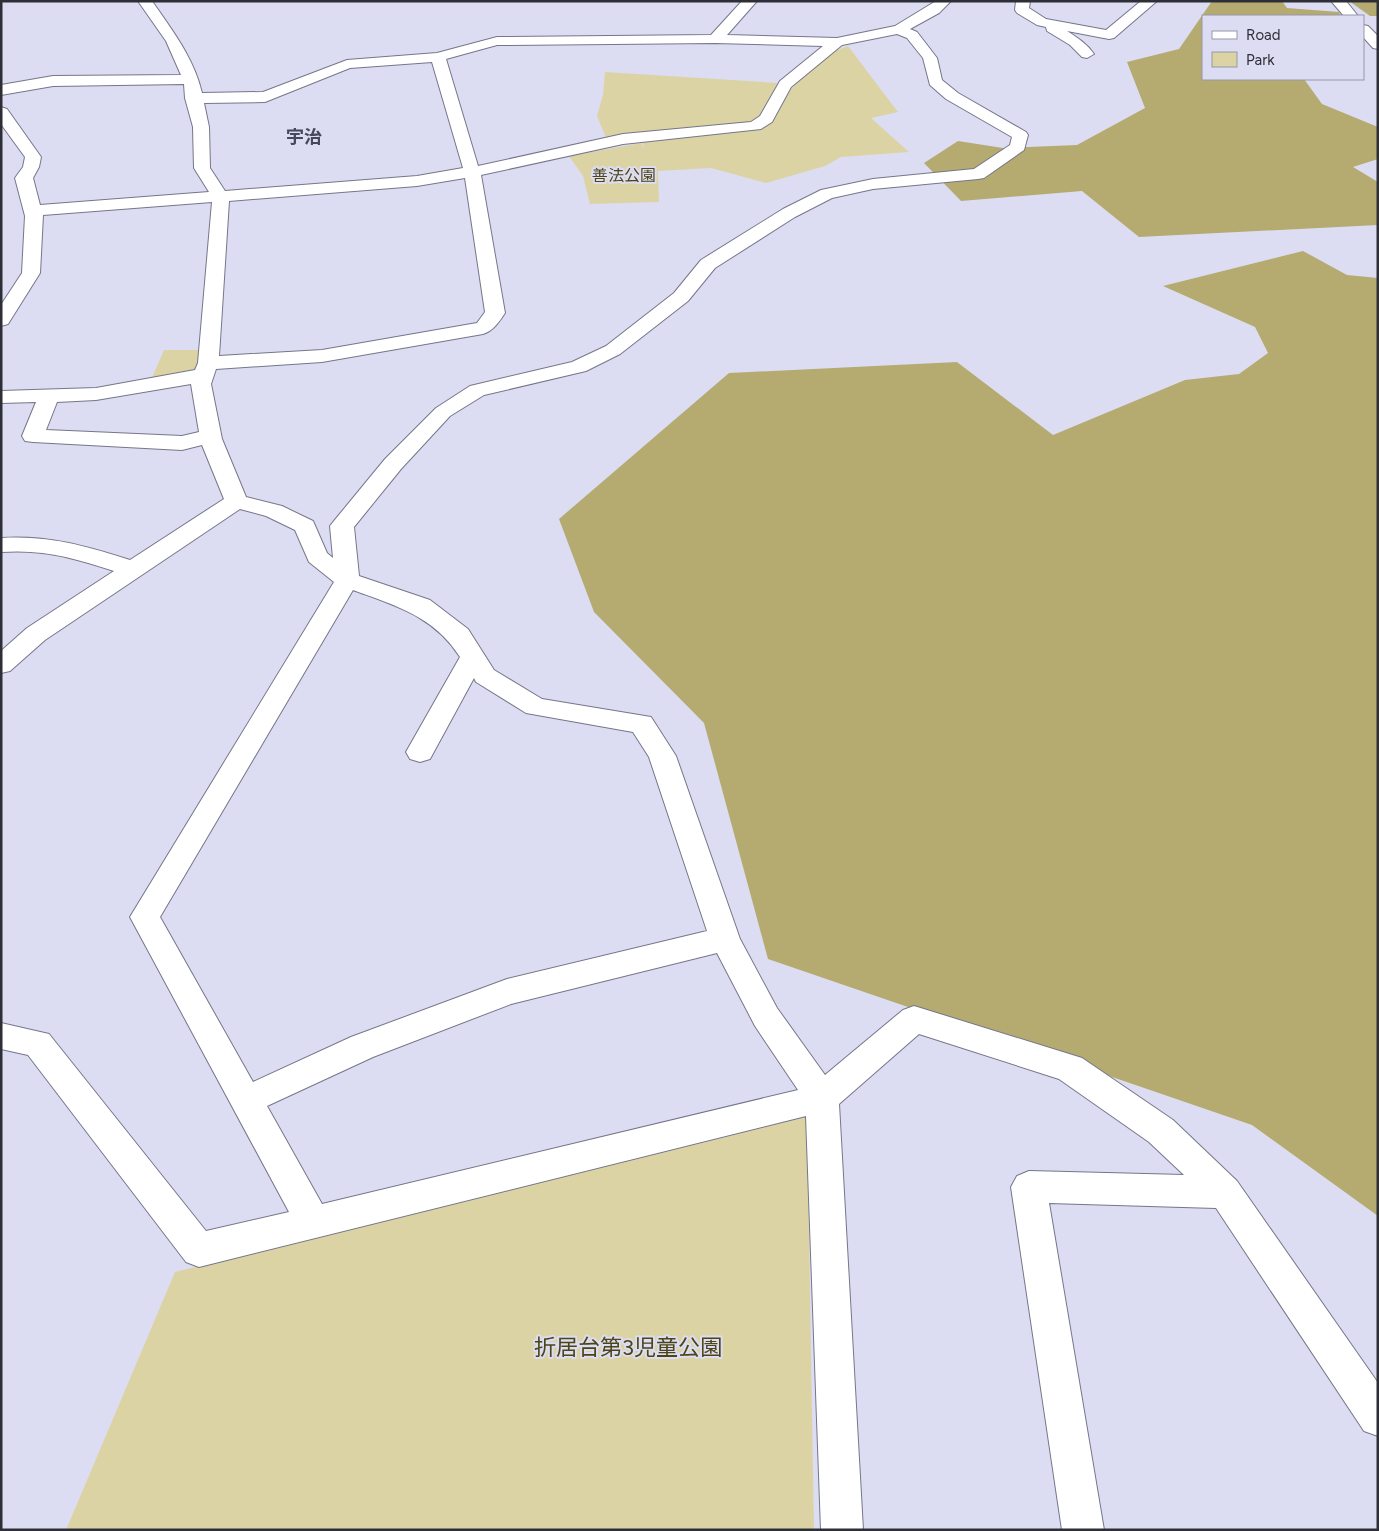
<svg xmlns="http://www.w3.org/2000/svg" width="1379" height="1531" viewBox="0 0 1379 1531" font-family="Figtree,'Noto Sans JP',sans-serif">
<style>
.green{fill:#dcd3a4}
.forest{fill:#b5ab71}
.lines{fill:none;stroke-linecap:round;stroke-linejoin:round}
.minor-casing{stroke:#757689;stroke-width:2}
.minor{fill:#fff;fill-rule:evenodd}
.labels{text-anchor:middle;stroke-width:4;stroke-linejoin:round;paint-order:stroke}
.far-park-label{font-size:16px;fill:#4c4416;stroke:#dcddf3}
.far-quarter-label{font-size:18px;font-weight:bold;fill:#47485a;stroke:#dcddf3}
.near-park-label{font-size:22px;fill:#4c4416;stroke:#dcddf3}
</style>
<rect width="100%" height="100%" fill="#dcddf3"/>
<g class="green">
<path d="M848 46 898 112 871 118 909 152 841 157 825 166 766 183 711 168 658 171 659 202 590 204 583 176 569 156 641 143 645 150 641 139 769 119C788 92 814 56 848 46Z"/>
<polygon points="605,72 778,83 757,120 747,125 606,138 597,116 603,95"/>
<polygon points="164,350 205,350 195,370 151,380"/>
<polygon points="807,1114 814,1530 66,1530 175,1272"/>
</g>
<g class="forest">
<polygon points="1212,1 1282,1 1287,8 1339,12 1341,16 1203,16 1203,79 1304,79 1322,104 1378,127 1378,159 1353,167 1378,182 1378,225 1139,237 1082,191 961,201 924,163 958,141 1003,148 1077,145 1145,108 1127,62 1179,49"/>
<polygon points="1349,1 1378,1 1378,16 1370,16"/>
<polygon points="1303,251 1347,275 1378,278 1378,1216 1252,1125 768,959 704,723 594,612 559,519 729,373 957,362 1053,435 1185,380 1239,374 1268,353 1255,327 1163,286"/>
</g>
<g class="lines">
<defs>
<g id="minor">
<path d="M138 1H152C172 30 194 58 202 93L263 92 347 60 437 53 497 37 711 35 742 1H757L727 35 837 38 895 26 936 1H951L939 13 910 29 917 32 937 58 942 80 958 93 1026 132 1028 135 1024 150 984 178 978 179 873 189 832 198 795 217 715 268 688 301 620 354 586 371 484 395 450 416 401 469 354 527 359 576 430 600 468 629 494 670 542 699 651 717 676 756 740 939 777 1008 825 1075 903 1010 914 1006 1082 1058 1173 1120 1237 1181 1378 1383V1436L1364 1431 1216 1208 1049 1203 1104 1530H1062L1011 1187 1017 1176 1029 1171 1184 1175 1149 1142 1059 1079 919 1034 839 1104 863 1530H821L806 1116 199 1267 186 1262 28 1055 1 1049V1023L49 1034 206 1231 289 1212 130 917 334 582 309 562 295 530 266 516 240 509 45 640 10 671 1 673V651L27 628 114 571C74 558 44 549 1 552V538C48 535 87 546 130 560L224 499 202 445 182 450 33 442 25 441 22 436 36 402 1 403V391L96 388 195 370 198 363 212 202 43 215 40 273 8 324 1 326V305L22 273 25 216 15 178 23 167 25 157 1 124V107L7 109 41 157 39 167 33 178 40 205 209 192 194 168 193 127 185 98 184 84 53 86 1 95V85L53 76 181 75 166 41ZM897 34 907 38 923 58 930 85 946 99 1012 137 1010 145 974 169 873 179 821 190 783 209 701 260 674 293 606 346 572 362 470 386 436 408 385 459 334 521 330 526 333 558 327 553 313 521 282 506 246 497 222 439 211 384 216 369 322 362 483 334C493 331 499 322 505 313L481 175 623 144 761 129 772 122 791 87 842 45ZM715 43 823 46 780 81 760 116 751 122 623 134 478 166 446 59 497 45ZM432 62 463 168 417 176 225 191 210 168 209 127 204 103 265 102 350 68ZM465 178 485 312 477 323 322 350 219 356 229 201 417 186ZM191 384 199 432 182 436 46 430 57 402 96 400ZM353 590C396 606 434 616 460 657L406 752 410 759 420 762 430 759 474 678 476 682 526 713 633 732 649 757 707 931 507 979 351 1037 253 1082 160 917ZM717 953 755 1026 798 1090 322 1204 267 1106 373 1057 511 1004Z"/>
<path d="M1016 1H1030L1029 8 1046 19 1106 30 1141 1H1157L1114 38 1109 39 1067 31C1078 38 1087 44 1094 54L1087 58 1082 57 1070 45 1047 31 1046 27 1037 25 1017 13 1015 10Z"/>
<polygon points="1331,1 1346,1 1358,16 1344,16"/>
<polygon points="1363,25 1368,26 1378,36 1378,49 1373,48 1363,37"/>
</g>
</defs>
<use href="#minor" class="minor-casing"/>
<use href="#minor" class="minor"/>
</g>
<g class="labels">
<g class="far-park-label">
<text x="624" y="181">善法公園</text>
</g>
<g class="far-quarter-label">
<text x="304" y="143">宇治</text>
</g>
<g class="near-park-label">
<text x="628" y="1355">折居台第3児童公園</text>
</g>
</g>
<rect width="1379" height="1531" fill="none" stroke="#2e2e36" stroke-width="5"/>
<rect x="1202" y="15" width="162" height="65" fill="#dcddf3" stroke="#9697a7"/>
<rect x="1212" y="31" width="25" height="8" fill="#ffffff" stroke="#9697a7"/>
<text x="1246" y="40" font-size="15" fill="#2e2e36">Road</text>
<rect x="1212" y="52" width="25" height="15" fill="#dcd3a4" stroke="#9697a7"/>
<text x="1246" y="65" font-size="15" fill="#2e2e36">Park</text>
</svg>
